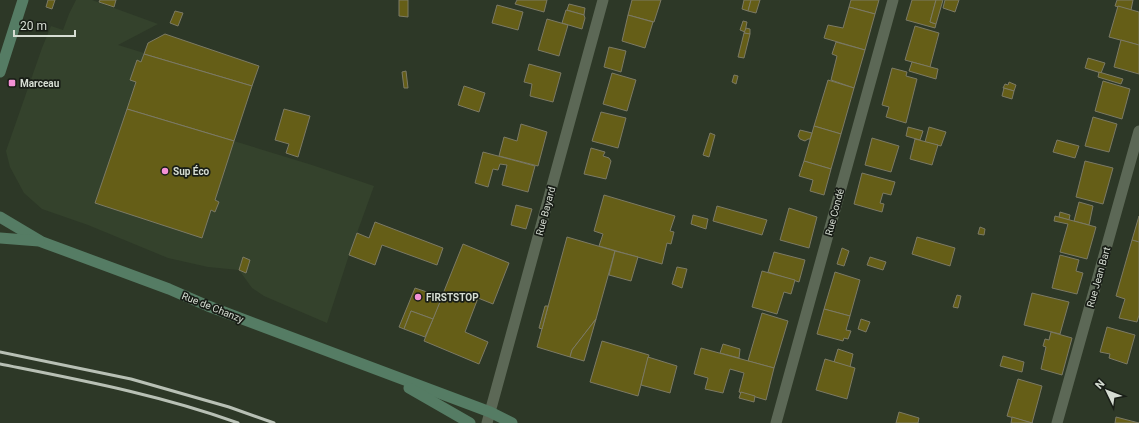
<svg xmlns="http://www.w3.org/2000/svg" width="1139" height="423" viewBox="0 0 1139 423" font-family="Roboto,sans-serif">
<style>
.built{fill:#34422c}
.building{fill:#655e17;stroke:#7c7a65}
.lines{fill:none;stroke-linecap:round;stroke-linejoin:round}
.minor{stroke:#5c6856;stroke-width:11}
.secondary{stroke:#557c64;stroke-width:11}
.rail{stroke:#b8c0b5;stroke-width:3}
.poi-dot{fill:#f391d5;stroke:#181d16;stroke-width:1.5}
.labels{text-anchor:middle;stroke-width:3.5;stroke-linejoin:round;paint-order:stroke}
.poi-label{font-size:10px;font-weight:bold;fill:#d6ddd3;stroke:#181d16;text-anchor:start}
.street-label{font-size:10px;fill:#d6ddd3;stroke:#181d16}
</style>
<rect width="100%" height="100%" fill="#2d3827"/>
<polygon class="built" points="76,0 92,0 158,24 118,45 144,53 148,43 165,34 259,66 234,141 312,165 374,186 349,255 327,323 264,296 252,288 239,270 208,267 168,258 88,225 42,209 24,193 10,167 6,151 42,48 51,26 63,30 69,14"/>
<g class="building">
<polygon points="48,0 55,0 52,9 46,7"/>
<polygon points="100,0 116,0 114,7 99,2"/>
<polygon points="399,0 408,0 408,17 399,16"/>
<polygon points="517,0 547,0 544,12 515,4"/>
<polygon points="632,0 661,0 654,22 628,15"/>
<polygon points="744,0 751,0 748,11 742,9"/>
<polygon points="751,0 760,0 756,13 748,11"/>
<polygon points="851,0 879,0 875,14 849,7"/>
<polygon points="912,0 936,0 930,22 936,24 935,28 906,20"/>
<polygon points="936,0 943,0 936,24 930,22"/>
<polygon points="945,0 959,0 955,12 943,8"/>
<polygon points="1117,0 1133,0 1131,10 1115,6"/>
<polygon points="569,4 585,8 584,15 567,10"/>
<polygon points="497,5 523,12 518,30 492,23"/>
<polygon points="1118,6 1139,12 1139,45 1109,37"/>
<polygon points="849,7 875,14 865,50 824,38 828,25 843,28"/>
<polygon points="566,10 584,15 585,18 582,29 562,23"/>
<polygon points="175,11 183,13 178,26 170,23"/>
<polygon points="628,15 653,22 645,48 622,41"/>
<polygon points="547,19 568,25 559,56 538,50"/>
<polygon points="743,21 747,22 745,32 740,30"/>
<polygon points="915,26 939,33 930,67 905,60"/>
<polygon points="746,28 750,29 750,34 744,33"/>
<polygon points="744,33 750,34 744,58 738,57"/>
<polygon points="165,34 259,66 252,86 144,54 148,43"/>
<polygon points="1121,40 1139,45 1139,74 1114,67"/>
<polygon points="836,42 865,50 854,88 831,80 837,56 832,54"/>
<polygon points="609,47 626,51 621,72 604,67"/>
<polygon points="144,54 252,86 234,141 127,109 136,82 130,80 137,60 141,62"/>
<polygon points="1088,58 1105,63 1101,73 1085,68"/>
<polygon points="912,62 938,69 936,79 909,71"/>
<polygon points="529,64 561,73 553,102 530,96 532,84 524,82"/>
<polygon points="892,68 907,72 906,76 917,79 906,123 886,117 889,107 882,105"/>
<polygon points="406,71 408,88 404,88 402,72"/>
<polygon points="1099,72 1123,79 1121,84 1098,77"/>
<polygon points="612,73 636,80 627,111 603,104"/>
<polygon points="734,75 738,76 736,84 732,82"/>
<polygon points="828,80 854,88 841,134 814,126"/>
<polygon points="1103,81 1130,89 1122,119 1095,111"/>
<polygon points="1009,82 1016,85 1014,91 1003,88 1005,84 1008,85"/>
<polygon points="464,86 485,93 479,112 458,105"/>
<polygon points="1004,88 1014,91 1012,99 1002,96"/>
<polygon points="127,109 234,141 215,200 219,202 215,212 211,210 202,238 95,203"/>
<polygon points="284,109 310,116 298,157 286,153 289,144 275,140"/>
<polygon points="601,112 626,118 618,148 592,141"/>
<polygon points="1093,117 1117,124 1109,152 1085,146"/>
<polygon points="521,124 547,132 538,166 499,156 504,137 517,141"/>
<polygon points="814,126 841,134 831,169 804,161"/>
<polygon points="908,127 923,131 920,140 906,136"/>
<polygon points="929,127 946,132 941,146 925,142"/>
<polygon points="800,130 812,133 810,139 808,139 805,141 800,139 798,136"/>
<polygon points="710,133 715,135 709,157 703,155"/>
<polygon points="872,138 899,146 891,172 865,165"/>
<polygon points="915,139 938,145 932,165 910,159"/>
<polygon points="1057,140 1079,146 1075,158 1053,152"/>
<polygon points="591,148 605,152 603,156 609,158 611,161 606,179 584,174"/>
<polygon points="483,152 535,166 528,192 502,185 507,165 500,164 498,170 493,169 488,187 475,183"/>
<polygon points="804,161 831,169 824,195 810,191 813,180 799,176"/>
<polygon points="1085,161 1113,168 1103,204 1076,197"/>
<polygon points="862,173 895,182 891,195 883,193 880,203 884,204 882,212 854,204"/>
<polygon points="604,195 675,216 670,231 674,232 671,244 667,243 662,264 599,246 603,234 594,231"/>
<polygon points="1079,202 1093,206 1089,225 1074,221"/>
<polygon points="516,205 532,209 526,229 511,225"/>
<polygon points="717,206 767,220 762,235 713,221"/>
<polygon points="789,208 817,217 809,248 780,240"/>
<polygon points="1060,212 1070,215 1069,220 1059,217"/>
<polygon points="693,215 708,219 706,229 691,224"/>
<polygon points="1055,216 1096,227 1087,259 1060,252 1068,224 1054,221"/>
<polygon points="1139,216 1139,242 1132,240"/>
<polygon points="375,222 443,248 437,265 382,245 375,265 349,255 357,233 369,238"/>
<polygon points="980,227 985,229 984,235 978,234"/>
<polygon points="567,237 615,251 596,319 572,350 570,357 537,347"/>
<polygon points="917,237 955,248 950,266 912,254"/>
<polygon points="1132,240 1139,242 1139,315 1137,322 1119,318 1125,299 1116,296"/>
<polygon points="463,244 509,263 493,304 478,298 465,332 488,342 479,364 424,341"/>
<polygon points="842,248 849,251 844,266 837,264"/>
<polygon points="615,251 638,257 631,281 609,275"/>
<polygon points="774,252 805,260 799,282 768,272"/>
<polygon points="1060,255 1079,260 1076,271 1083,273 1077,294 1052,288"/>
<polygon points="243,257 250,260 246,273 239,270"/>
<polygon points="870,257 886,262 883,270 867,265"/>
<polygon points="677,267 687,269 682,288 672,284"/>
<polygon points="762,271 795,280 791,294 784,292 777,314 752,307"/>
<polygon points="835,272 860,280 850,316 824,309"/>
<polygon points="415,288 442,297 433,319 411,311 404,329 399,327"/>
<polygon points="1032,293 1069,302 1060,334 1024,325"/>
<polygon points="957,295 961,296 958,308 953,307"/>
<polygon points="545,306 548,306 542,329 539,328"/>
<polygon points="824,309 850,316 846,330 851,331 848,339 844,338 843,341 817,334"/>
<polygon points="411,311 433,319 425,337 404,329"/>
<polygon points="762,313 788,321 774,368 748,361"/>
<polygon points="596,319 584,361 570,357 572,350"/>
<polygon points="861,319 870,322 866,332 858,329"/>
<polygon points="1107,327 1135,335 1127,364 1109,358 1110,354 1100,352"/>
<polygon points="1051,332 1072,338 1062,375 1041,369 1046,347 1043,346 1045,339 1049,340"/>
<polygon points="602,341 649,355 638,396 590,382"/>
<polygon points="723,344 740,349 739,358 720,353"/>
<polygon points="701,348 774,368 766,400 739,392 744,373 730,369 723,393 705,389 708,378 694,374"/>
<polygon points="838,349 853,354 850,367 834,362"/>
<polygon points="1003,356 1024,362 1022,372 1000,366"/>
<polygon points="648,357 677,366 670,393 641,385"/>
<polygon points="825,359 855,368 847,399 816,390"/>
<polygon points="1018,379 1042,386 1032,423 1007,416"/>
<polygon points="741,392 755,396 754,402 739,398"/>
<polygon points="899,412 919,418 918,423 896,423"/>
<polygon points="1012,417 1032,423 1033,423 1011,423"/>
<polygon points="1116,417 1139,423 1115,423"/>
</g>
<g class="lines">
<g class="minor">
<polyline points="487,423 603,0"/>
<polyline points="776,423 893,0"/>
<polyline points="1057,423 1139,131"/>
</g>
<g class="secondary">
<polyline points="0,72 23,0"/>
<polyline points="0,217 42,242 169,289 208,306 490,412 512,423"/>
<polyline points="0,238 39,241"/>
<polyline points="409,388 470,423"/>
</g>
<g class="rail">
<polyline points="0,352 131,379 229,407 274,423"/>
<path d="M0 364C80 380 161 395 238 423"/>
</g>
</g>
<g class="poi-dot">
<rect x="8" y="79" width="8" height="8" rx="2"/>
<circle cx="165" cy="171" r="4"/>
<circle cx="418" cy="297" r="4"/>
</g>
<g class="labels">
<g class="poi-label">
<text x="20" y="87">Marceau</text>
<text x="173" y="175">Sup Éco</text>
<text x="426" y="301">FIRSTSTOP</text>
</g>
<g class="street-label">
<text transform="translate(545 211) rotate(-75)" y="4">Rue Bayard</text>
<text transform="translate(834 212) rotate(-75)" y="4">Rue Condé</text>
<text transform="translate(1098 277) rotate(-74)" y="4">Rue Jean Bart</text>
<text transform="translate(213 307) rotate(22)" y="4">Rue de Chanzy</text>
</g>
</g>
<g transform="translate(1107 391) rotate(313)" stroke="#181d16" stroke-width="3" paint-order="stroke">
<path d="M0-3L7 15L0 10L-7 15Z" fill="#d6ddd3"/>
<text y="-6" font-size="11" font-weight="bold" text-anchor="middle" fill="#d6ddd3">N</text>
</g>
<path d="M14 30v6h61v-6" fill="none" stroke="#d6ddd3" stroke-width="2"/>
<text x="20" y="30" font-size="12" fill="#d6ddd3" stroke="#181d16" stroke-width="3" paint-order="stroke">20 m</text>
</svg>
